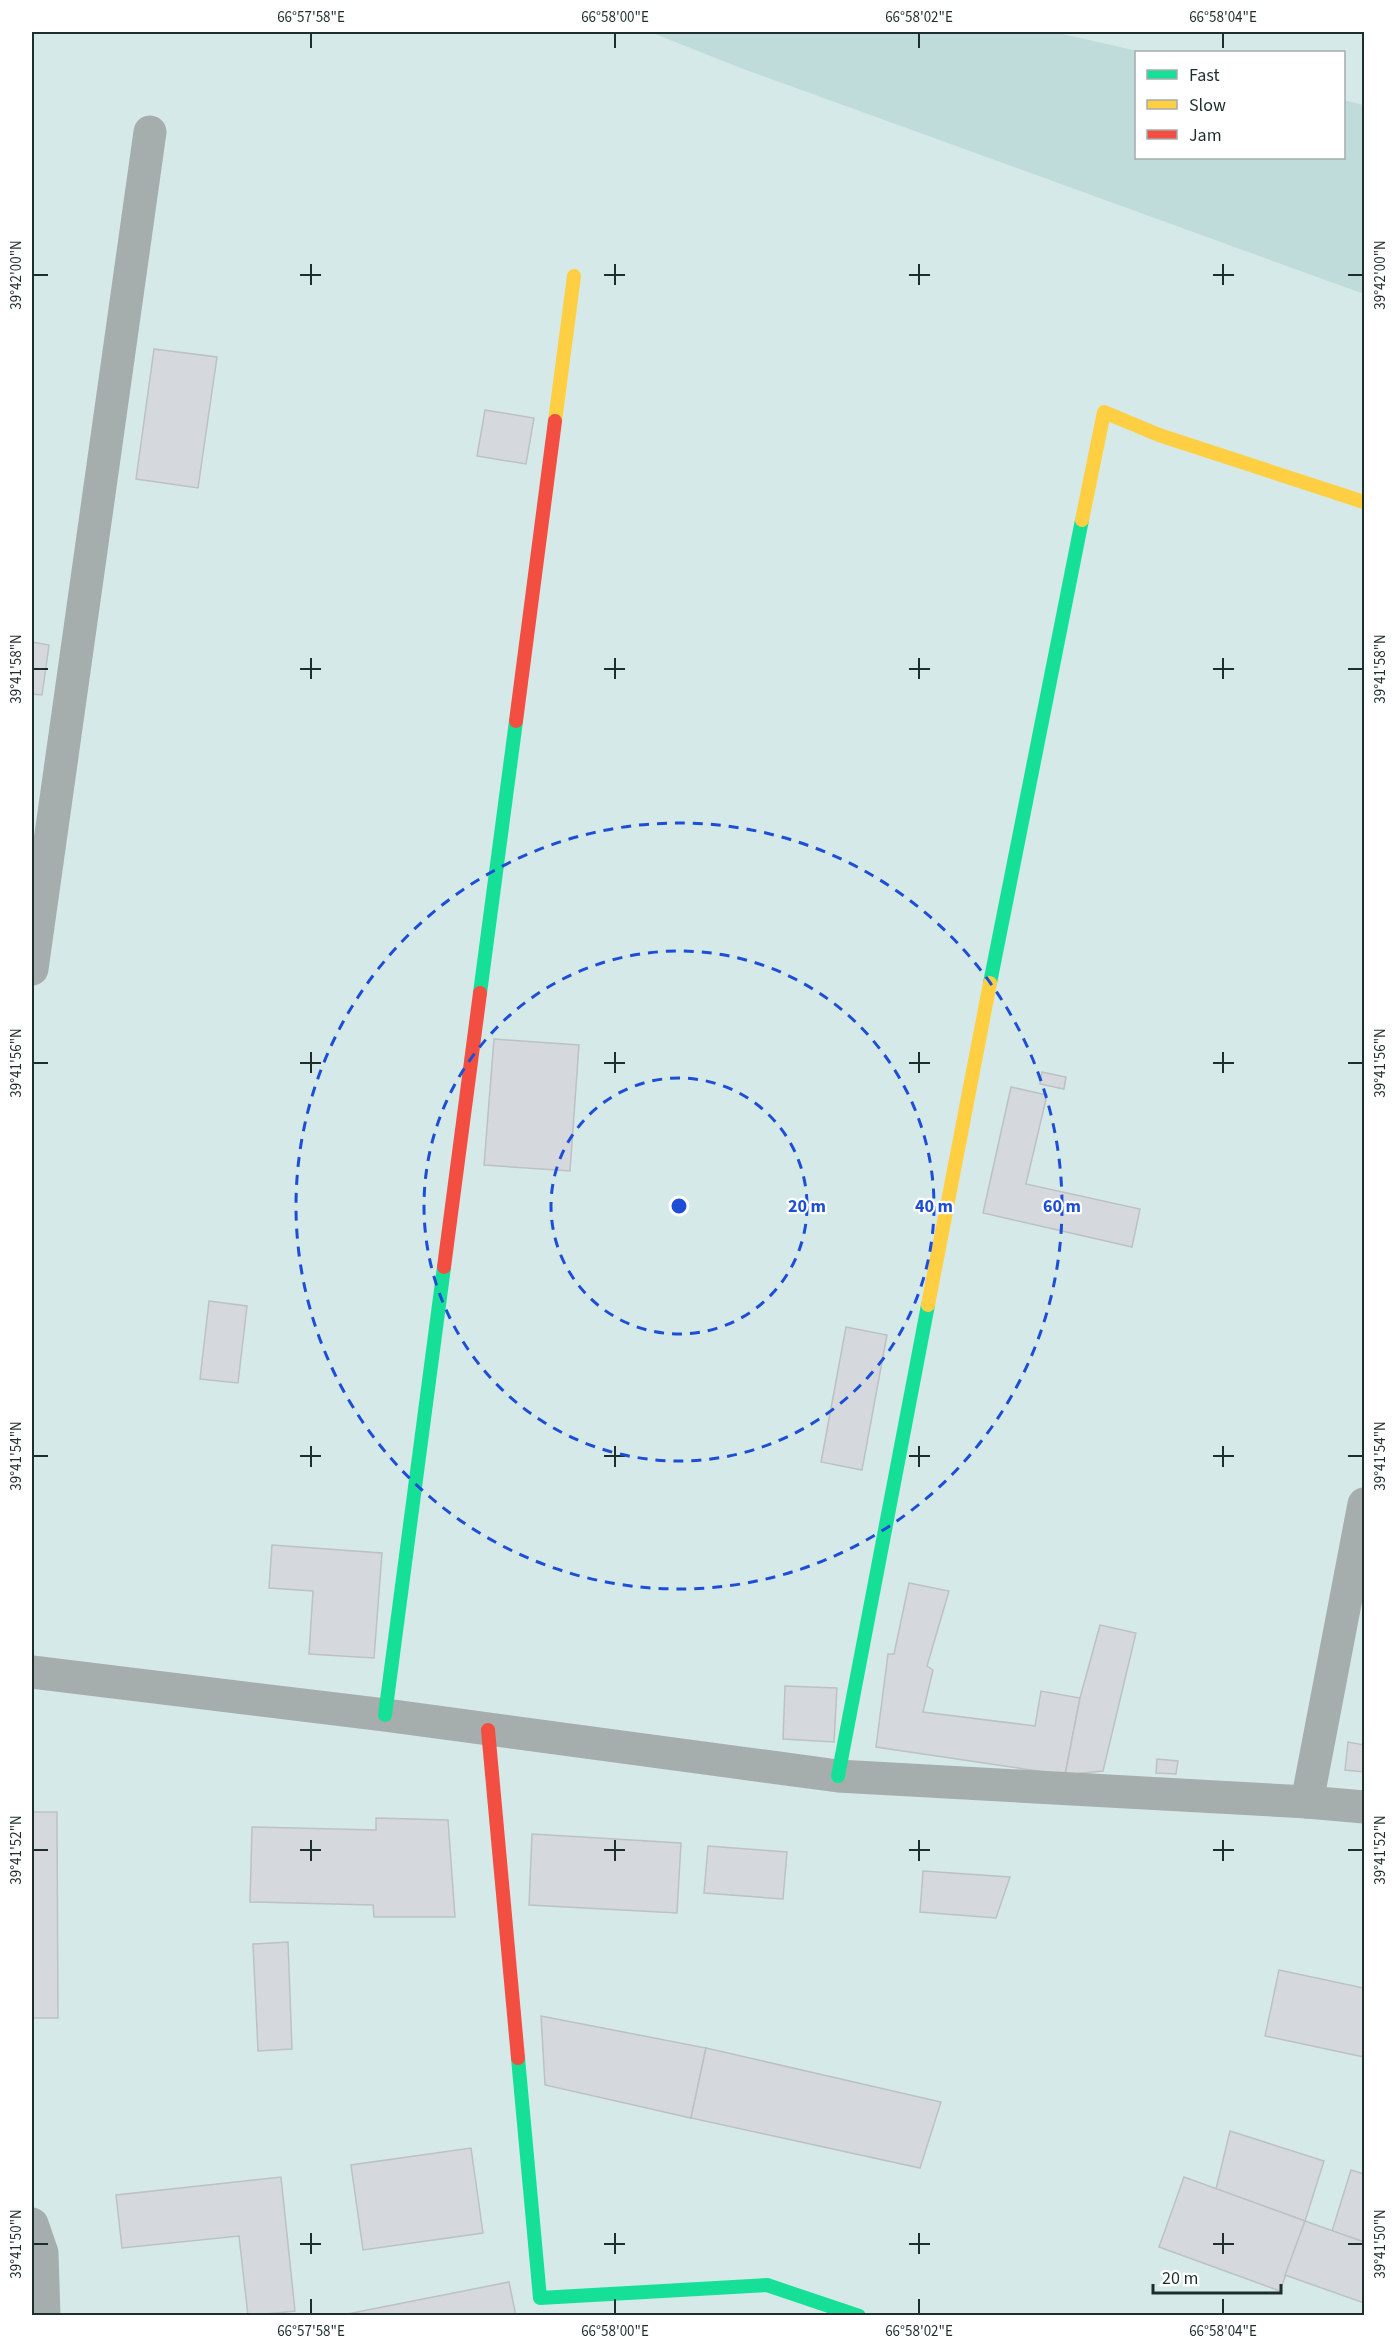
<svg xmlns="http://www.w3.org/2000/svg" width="1396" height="2347" viewBox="0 0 1396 2347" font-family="'Source Sans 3',sans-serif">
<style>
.green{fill:#c0dcda}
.building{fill:#d5d8dc;stroke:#bcc1c4;stroke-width:1.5}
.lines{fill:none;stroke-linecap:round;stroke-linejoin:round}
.street{stroke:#a6aead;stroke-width:33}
.fast{stroke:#16e098;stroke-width:14}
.slow{stroke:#ffcf43;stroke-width:14}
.jam{stroke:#f24e42;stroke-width:14}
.ticks{fill:none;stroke:#1e2e2c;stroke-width:2}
.ring{fill:none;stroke:#1d4ed8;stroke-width:3;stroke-dasharray:10 8}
.centre{fill:#1d4ed8;stroke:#fff;stroke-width:3}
.ring-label{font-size:18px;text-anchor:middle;font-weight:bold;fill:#1d4ed8;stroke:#fff;stroke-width:4.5;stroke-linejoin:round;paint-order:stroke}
.neatline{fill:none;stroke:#1e2e2c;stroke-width:2}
.ticks-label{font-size:15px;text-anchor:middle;fill:#1e2e2c}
</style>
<rect width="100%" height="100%" fill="#d5eae8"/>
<polygon class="green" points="650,32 1054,32 1142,52 1136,52 1136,158 1344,158 1344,100 1364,105 1364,294 738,67"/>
<g class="building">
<polygon points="154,349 217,357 198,488 136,479"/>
<polygon points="485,410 534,418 526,464 477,456"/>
<polygon points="32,642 49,645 42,695 32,694"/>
<polygon points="494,1039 579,1045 570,1171 484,1165"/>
<polygon points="1042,1072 1066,1077 1064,1089 1040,1084"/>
<polygon points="1011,1087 1047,1095 1026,1184 1140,1209 1132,1247 983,1213"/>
<polygon points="209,1301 247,1306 238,1383 200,1379"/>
<polygon points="846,1327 887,1335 862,1470 821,1462"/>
<polygon points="272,1545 382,1553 374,1658 309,1654 313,1591 269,1588"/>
<polygon points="909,1583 949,1591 927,1666 933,1670 923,1712 1035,1726 1041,1691 1080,1698 1065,1775 876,1747 888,1654 894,1654"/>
<polygon points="1100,1625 1136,1633 1103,1771 1065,1775 1080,1698"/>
<polygon points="785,1686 837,1688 834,1742 783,1739"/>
<polygon points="1348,1742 1364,1745 1364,1772 1345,1770"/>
<polygon points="1157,1759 1178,1761 1176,1774 1156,1773"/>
<polygon points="32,1812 57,1812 58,2018 32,2018"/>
<polygon points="376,1818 448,1820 455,1917 374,1917 373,1905 250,1902 252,1827 376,1830"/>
<polygon points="532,1834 681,1843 677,1913 529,1905"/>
<polygon points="708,1846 787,1852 783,1899 704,1893"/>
<polygon points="923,1871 1010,1877 996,1918 920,1912"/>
<polygon points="288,1942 292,2049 258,2051 253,1944"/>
<polygon points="1279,1970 1364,1988 1364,2057 1265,2036"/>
<polygon points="541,2016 706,2048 691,2118 545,2085"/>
<polygon points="706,2048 941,2102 920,2168 691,2118"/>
<polygon points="1230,2131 1324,2161 1305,2221 1216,2189"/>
<polygon points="471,2148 483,2233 363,2250 351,2165"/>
<polygon points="1351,2170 1364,2174 1364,2242 1332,2231"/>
<polygon points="281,2177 295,2311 248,2316 239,2236 122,2248 116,2195"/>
<polygon points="1184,2177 1305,2221 1280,2291 1159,2247"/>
<polygon points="1305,2221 1364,2242 1364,2303 1285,2275"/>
<polygon points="509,2282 516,2316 337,2316"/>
</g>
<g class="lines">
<g class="street">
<polyline points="32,969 150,132"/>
<polyline points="32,1672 385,1715 838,1776 1307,1802 1364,1807"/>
<polyline points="1307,1802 1364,1504"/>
<polyline points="32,2224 42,2253 44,2316"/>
</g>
<g class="fast">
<polyline points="990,983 1082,520"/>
<polyline points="480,993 516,721"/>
<polyline points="385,1715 444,1267"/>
<polyline points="838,1776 928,1305"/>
<polyline points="518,2058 540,2298 767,2285 859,2316"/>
</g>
<g class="slow">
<polyline points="555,421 574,276"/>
<polyline points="1082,520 1104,412 1159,435 1364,502"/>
<polyline points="928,1305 990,983"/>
</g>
<g class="jam">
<polyline points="516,721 555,421"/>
<polyline points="444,1267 480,993"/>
<polyline points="488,1730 518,2058"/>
</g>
</g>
<path class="ticks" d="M311 33V48M615 33V48M919 33V48M1223 33V48M311 264V285M615 264V285M919 264V285M1223 264V285M33 275H48M300 275H321M604 275H625M909 275H930M1213 275H1234M1348 275H1363M311 658V679M615 658V679M919 658V679M1223 658V679M33 669H48M300 669H321M604 669H625M909 669H930M1213 669H1234M1348 669H1363M311 1052V1073M615 1052V1073M919 1052V1073M1223 1052V1073M33 1063H48M300 1063H321M604 1063H625M909 1063H930M1213 1063H1234M1348 1063H1363M311 1446V1467M615 1446V1467M919 1446V1467M1223 1446V1467M33 1456H48M300 1456H321M604 1456H625M909 1456H930M1213 1456H1234M1348 1456H1363M311 1840V1861M615 1840V1861M919 1840V1861M1223 1840V1861M33 1850H48M300 1850H321M604 1850H625M909 1850H930M1213 1850H1234M1348 1850H1363M311 2233V2254M615 2233V2254M919 2233V2254M1223 2233V2254M33 2244H48M300 2244H321M604 2244H625M909 2244H930M1213 2244H1234M1348 2244H1363M311 2299V2314M615 2299V2314M919 2299V2314M1223 2299V2314"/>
<g class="ring">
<circle cx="679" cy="1206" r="128"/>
<circle cx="679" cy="1206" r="255"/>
<circle cx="679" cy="1206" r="383"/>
</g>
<circle cx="679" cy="1206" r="9" class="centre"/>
<g class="ring-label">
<text x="807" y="1212">20 m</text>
<text x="934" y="1212">40 m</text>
<text x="1062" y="1212">60 m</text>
</g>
<rect width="1396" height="2347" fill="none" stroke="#ffffff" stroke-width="66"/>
<rect x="1135" y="51" width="210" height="108" fill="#ffffff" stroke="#a5abab" stroke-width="1.5"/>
<rect x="1147" y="70" width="30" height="9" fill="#16e098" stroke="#a5abab" stroke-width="1.5"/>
<text x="1189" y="81" font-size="18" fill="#1e2e2c">Fast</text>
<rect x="1147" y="100" width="30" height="9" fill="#ffcf43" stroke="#a5abab" stroke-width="1.5"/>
<text x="1189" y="111" font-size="18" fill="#1e2e2c">Slow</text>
<rect x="1147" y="130" width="30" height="9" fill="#f24e42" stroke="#a5abab" stroke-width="1.5"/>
<text x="1189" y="141" font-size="18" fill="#1e2e2c">Jam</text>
<path d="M1153 2284v9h128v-9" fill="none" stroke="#1e2e2c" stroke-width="3"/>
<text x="1162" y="2284" font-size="18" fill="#1e2e2c" stroke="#ffffff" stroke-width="4.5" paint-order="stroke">20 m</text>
<rect x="33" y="33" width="1330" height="2281" class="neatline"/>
<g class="ticks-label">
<text x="311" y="22">66°57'58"E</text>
<text x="615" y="22">66°58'00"E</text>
<text x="919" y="22">66°58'02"E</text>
<text x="1223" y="22">66°58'04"E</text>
<text transform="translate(16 275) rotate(-90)" y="5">39°42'00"N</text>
<text transform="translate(1380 275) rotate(-90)" y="5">39°42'00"N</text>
<text transform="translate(16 669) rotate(-90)" y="5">39°41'58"N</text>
<text transform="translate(1380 669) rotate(-90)" y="5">39°41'58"N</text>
<text transform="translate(16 1063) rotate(-90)" y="5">39°41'56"N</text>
<text transform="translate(1380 1063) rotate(-90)" y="5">39°41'56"N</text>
<text transform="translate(16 1456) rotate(-90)" y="5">39°41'54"N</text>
<text transform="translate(1380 1456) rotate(-90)" y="5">39°41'54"N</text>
<text transform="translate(16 1850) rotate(-90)" y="5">39°41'52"N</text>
<text transform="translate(1380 1850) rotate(-90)" y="5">39°41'52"N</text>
<text transform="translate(16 2244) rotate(-90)" y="5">39°41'50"N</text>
<text transform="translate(1380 2244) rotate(-90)" y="5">39°41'50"N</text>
<text x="311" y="2336">66°57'58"E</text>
<text x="615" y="2336">66°58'00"E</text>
<text x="919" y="2336">66°58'02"E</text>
<text x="1223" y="2336">66°58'04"E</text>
</g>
</svg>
